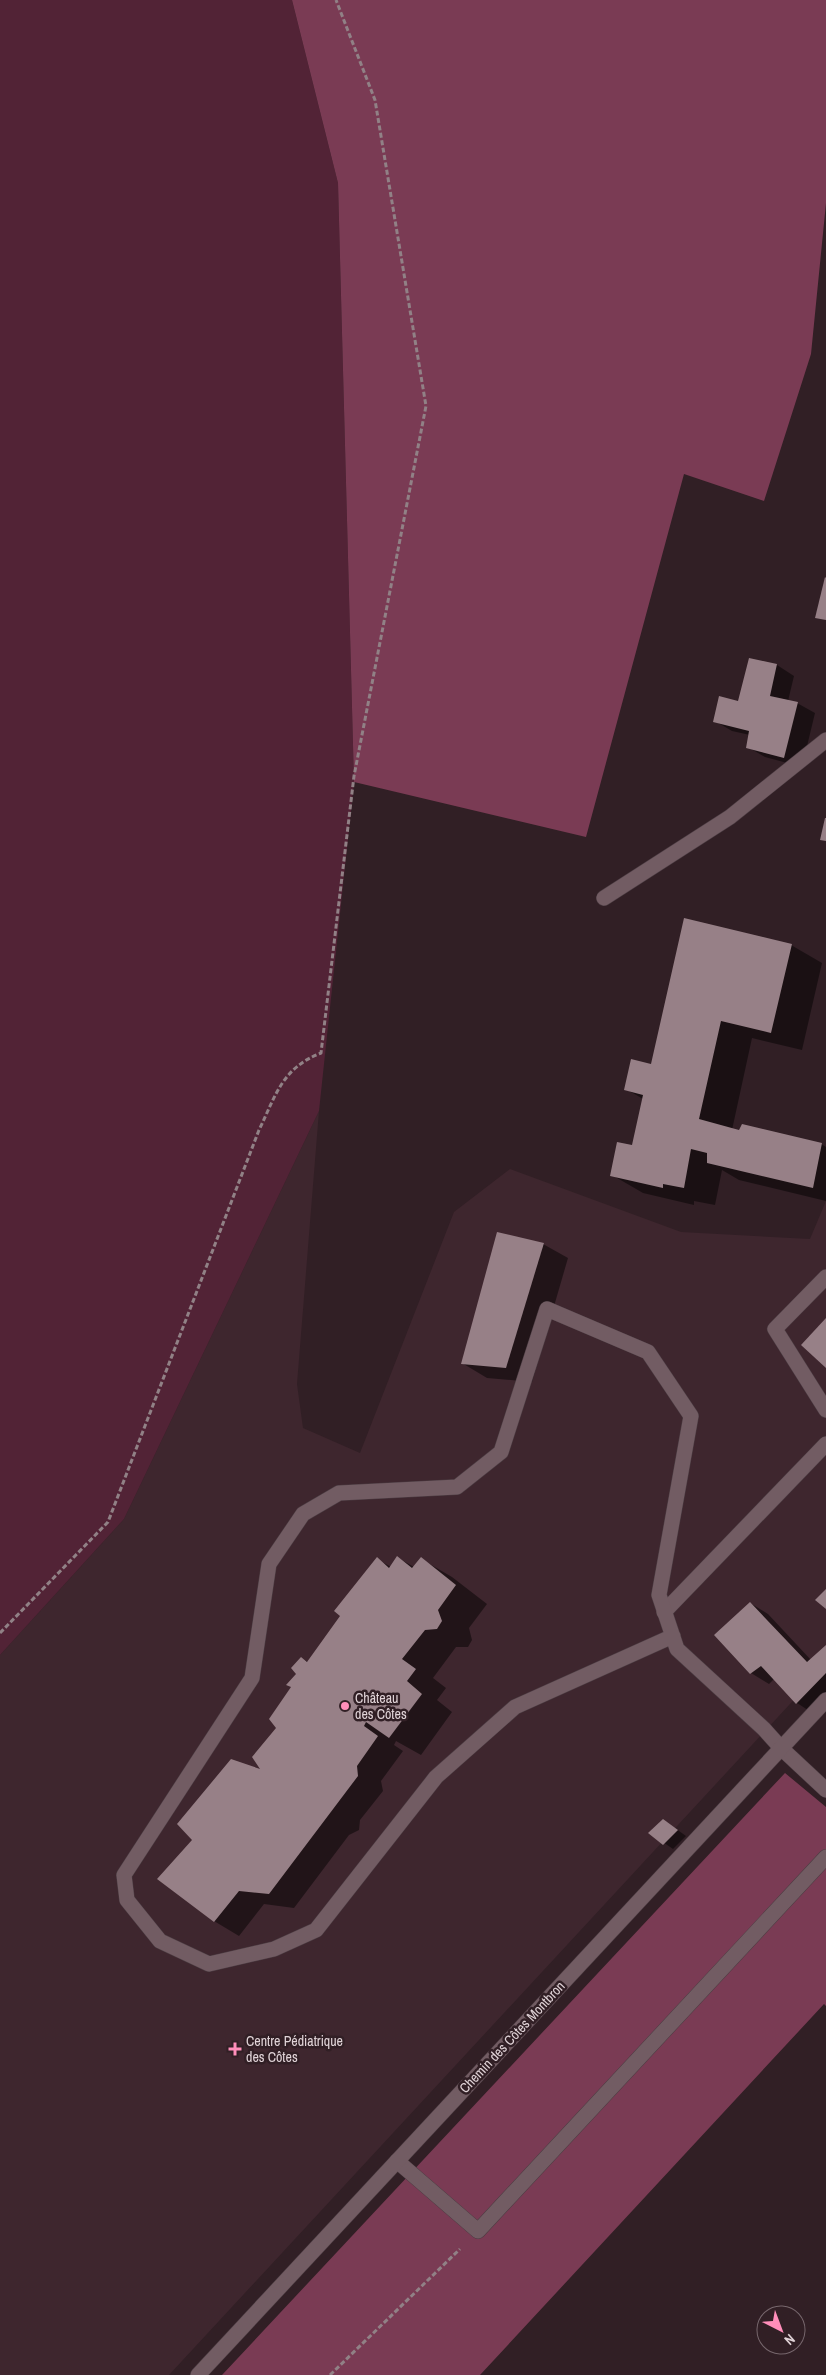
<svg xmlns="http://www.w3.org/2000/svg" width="826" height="2375" viewBox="0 0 826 2375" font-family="'Archivo Narrow',sans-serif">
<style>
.built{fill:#3e262e}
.green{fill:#522336}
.forest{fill:#7a3b54}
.shadow{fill:#0007}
.building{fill:#978087}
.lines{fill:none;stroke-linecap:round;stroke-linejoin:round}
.lane-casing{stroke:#4c3d43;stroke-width:16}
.street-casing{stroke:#4c3d43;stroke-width:16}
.path{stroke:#918186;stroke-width:3;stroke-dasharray:5 2.5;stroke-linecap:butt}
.lane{stroke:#725c63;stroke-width:15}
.street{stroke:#725c63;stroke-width:15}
.poi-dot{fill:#ff8eba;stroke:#311f25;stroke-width:2}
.labels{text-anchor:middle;stroke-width:5;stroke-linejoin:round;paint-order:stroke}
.poi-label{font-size:14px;fill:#e1d4d8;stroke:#311f25;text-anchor:start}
.street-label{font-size:14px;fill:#e1d4d8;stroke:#311f25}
</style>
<rect width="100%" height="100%" fill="#311f25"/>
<polygon class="built" points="319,1111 297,1384 303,1428 360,1453 454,1212 510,1169 681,1232 810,1239 826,1201 826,1665 169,2375 0,2375 0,1655 124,1519"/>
<polygon class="green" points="0,0 292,0 338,183 354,782 319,1111 124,1519 0,1655"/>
<g class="forest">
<polygon points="292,0 826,0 826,203 811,354 764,501 684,474 586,837 354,782 338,183"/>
<polygon points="785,1773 826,1807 826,2006 824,2004 480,2375 222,2375"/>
</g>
<g class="shadow">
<polygon points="777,665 794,676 788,701 797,703 815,713 802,767 765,757 748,747 750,735 732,731 715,721 739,702"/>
<polygon points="791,945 822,963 802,1050 752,1038 732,1130 821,1144 826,1147 826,1201 739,1180 722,1170 715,1205 694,1201 694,1205 643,1193 612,1175 633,1146 643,1099 626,1089"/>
<polygon points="543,1244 568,1258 532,1382 487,1378 462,1363"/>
<polygon points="398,1558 414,1567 421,1559 452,1577 487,1604 469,1628 472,1640 468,1647 456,1647 433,1678 446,1688 437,1700 452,1712 421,1755 396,1741 394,1745 403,1751 381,1781 383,1791 360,1820 359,1830 349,1835 294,1908 264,1904 239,1936 214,1921 194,1840 264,1772 298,1674 301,1658 308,1662 342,1616 377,1559 391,1567"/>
<polygon points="750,1603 768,1614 811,1660 826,1647 826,1701 814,1714 797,1703 774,1679 769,1684 751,1673"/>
<polygon points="672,1826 686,1836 673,1849 650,1833"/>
</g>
<g class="building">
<polygon points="825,577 826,578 826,620 815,618"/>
<polygon points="749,658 777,664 770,696 798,702 784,758 746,748 749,731 713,722 719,696 738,701"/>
<polygon points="825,818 826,818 826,841 820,840"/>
<polygon points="684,918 792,944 771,1033 721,1021 699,1119 739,1130 742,1124 822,1143 813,1188 707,1163 707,1153 691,1149 684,1188 663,1184 663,1188 610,1176 617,1142 632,1145 643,1095 624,1090 631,1059 651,1064"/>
<polygon points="497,1232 544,1243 506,1368 461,1364"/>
<polygon points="826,1318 826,1368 801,1345"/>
<polygon points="397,1556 412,1568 421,1557 456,1585 438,1610 442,1621 437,1629 425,1630 402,1659 416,1669 407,1681 422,1694 389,1738 366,1722 364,1726 378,1736 357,1766 358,1776 269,1894 239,1891 214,1922 157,1879 192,1840 177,1824 231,1759 260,1769 252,1757 276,1728 269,1719 291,1687 286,1685 296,1674 291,1668 301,1657 307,1662 340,1616 334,1611 377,1557 389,1568"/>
<polygon points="826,1589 826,1609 815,1600"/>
<polygon points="750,1602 807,1662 826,1645 826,1673 796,1704 761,1666 750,1674 714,1635"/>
<polygon points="663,1819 678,1830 663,1845 648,1833"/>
</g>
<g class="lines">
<defs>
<g id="lane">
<polyline points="826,1277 775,1329 826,1410"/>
<polyline points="664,1612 826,1444"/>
<polyline points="673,1636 515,1707 436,1777 316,1930 274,1949 209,1964 160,1941 127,1900 124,1875 252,1678 269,1564 303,1514 339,1493 457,1487 501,1452 547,1309 648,1352 691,1416 659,1595 677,1649 764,1729 781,1748"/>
<polyline points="397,2161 478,2231 826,1857"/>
</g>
<g id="street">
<polyline points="604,898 730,817 826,740"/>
<polyline points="781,1748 826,1790"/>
<polyline points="198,2375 826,1700"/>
</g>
</defs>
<use href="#lane" class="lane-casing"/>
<use href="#street" class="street-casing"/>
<g class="path">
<path d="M0 1633 108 1522 259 1130C276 1095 282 1068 321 1053L354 776 426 406 375 100 336 0"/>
<polyline points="330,2375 460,2249"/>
</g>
<use href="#lane" class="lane"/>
<use href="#street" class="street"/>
</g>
<g class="poi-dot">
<circle cx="345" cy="1706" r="5"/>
<path d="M232.5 2041.5h5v5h5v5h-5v5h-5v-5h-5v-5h5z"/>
</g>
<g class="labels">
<g class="poi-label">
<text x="355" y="1703">Château<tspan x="355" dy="16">des Côtes</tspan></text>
<text x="246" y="2046">Centre Pédiatrique<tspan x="246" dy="16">des Côtes</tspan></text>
</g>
<g class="street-label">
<text transform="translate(512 2037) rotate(-47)" y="5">Chemin des Côtes Montbron</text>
</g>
</g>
<g transform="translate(781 2330) rotate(138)"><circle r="24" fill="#311f25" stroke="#77676d"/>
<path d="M0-4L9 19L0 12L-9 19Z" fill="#ff8eba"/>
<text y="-8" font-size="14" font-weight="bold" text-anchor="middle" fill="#e1d4d8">N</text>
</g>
</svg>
